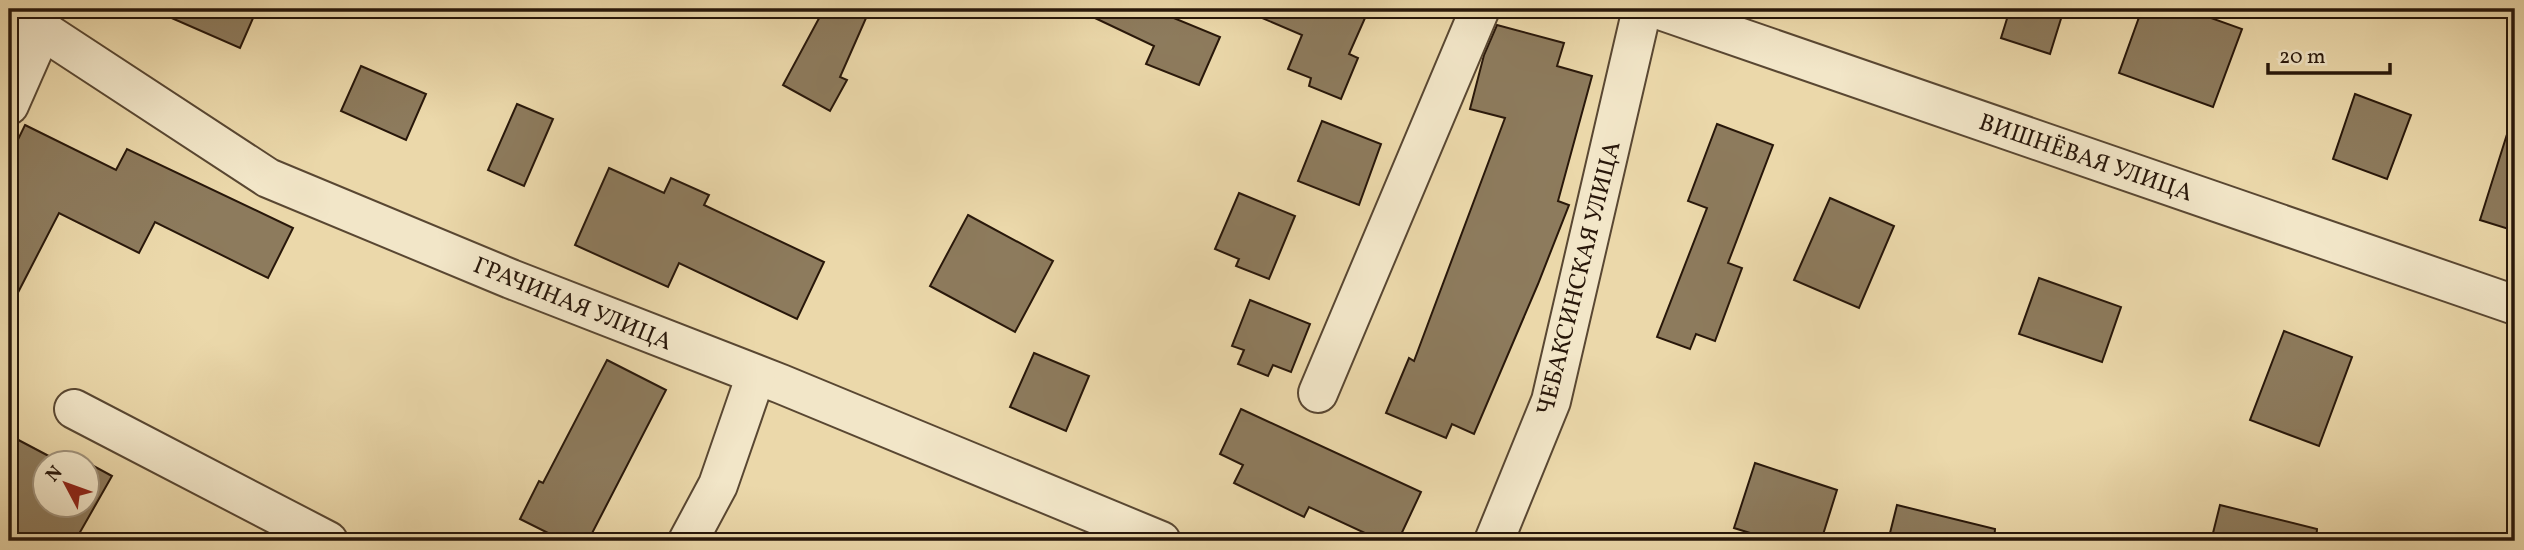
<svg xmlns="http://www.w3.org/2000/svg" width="2524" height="550" viewBox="0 0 2524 550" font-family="Vollkorn,serif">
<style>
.building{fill:#8d7b5d;stroke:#28170a;stroke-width:2}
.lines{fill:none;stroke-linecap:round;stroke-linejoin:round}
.minor-casing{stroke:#594732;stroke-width:42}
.minor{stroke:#f2e6c8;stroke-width:38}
.labels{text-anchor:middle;stroke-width:5;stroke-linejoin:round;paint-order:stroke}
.street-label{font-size:24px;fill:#28170a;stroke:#f2e6c8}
</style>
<rect width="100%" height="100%" fill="#ebd8aa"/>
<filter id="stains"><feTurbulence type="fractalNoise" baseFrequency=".00286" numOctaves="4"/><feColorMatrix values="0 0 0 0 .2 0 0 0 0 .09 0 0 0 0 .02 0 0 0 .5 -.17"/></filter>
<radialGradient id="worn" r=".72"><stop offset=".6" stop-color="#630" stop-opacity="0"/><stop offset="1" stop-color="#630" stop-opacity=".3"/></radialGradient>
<g class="building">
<polygon points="151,9 257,9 240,48"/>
<polygon points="824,9 870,9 840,77 847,80 830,111 783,85"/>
<polygon points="1076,9 1152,9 1220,37 1199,85 1146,64 1154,46"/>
<polygon points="1241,9 1369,9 1349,54 1358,58 1341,99 1309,86 1311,78 1288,69 1302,35"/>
<polygon points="2010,9 2064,9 2050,54 2001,38"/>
<polygon points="2142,9 2186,9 2242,29 2213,107 2119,73"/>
<polygon points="1497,25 1564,43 1557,66 1592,76 1558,201 1569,205 1538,284 1474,434 1452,424 1446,438 1386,413 1409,358 1414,361 1505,118 1470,109 1484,55"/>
<polygon points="361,66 426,94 406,140 341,111"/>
<polygon points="2355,94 2411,115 2387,179 2333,159"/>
<polygon points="517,104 553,119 524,186 488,170"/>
<polygon points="1322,121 1381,144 1359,205 1298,181"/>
<polygon points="1717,124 1773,145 1728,263 1742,268 1715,341 1696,334 1690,349 1657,337 1707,208 1688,201"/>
<polygon points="25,125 116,170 127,149 293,228 268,278 155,222 139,253 59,213 9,310 9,158"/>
<polygon points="2508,131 2515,132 2515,231 2480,220"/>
<polygon points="609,168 664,193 671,178 709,195 704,205 824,262 797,319 679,263 668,287 575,245"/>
<polygon points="1239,193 1295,216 1269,279 1236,266 1239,259 1215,249"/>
<polygon points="1830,198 1894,226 1859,308 1794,280"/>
<polygon points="968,215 1053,261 1015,332 930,286"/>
<polygon points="2039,278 2121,307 2102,362 2019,334"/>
<polygon points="1250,300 1310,324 1291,372 1273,365 1268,376 1238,364 1244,350 1232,346"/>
<polygon points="2284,331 2352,357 2319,446 2250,420"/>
<polygon points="1034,353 1089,376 1066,431 1010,407"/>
<polygon points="607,360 666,390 588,541 564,541 520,519 539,481 543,483"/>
<polygon points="1241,409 1421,492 1398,541 1382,541 1309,507 1304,517 1234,483 1243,465 1220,454"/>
<polygon points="9,435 62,463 46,463 46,505 88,505 88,463 62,463 68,452 112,476 75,541 9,541"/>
<polygon points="1755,463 1837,490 1821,541 1776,541 1734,528"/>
<polygon points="1897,505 1995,529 1994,541 1888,541"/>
<polygon points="2220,505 2317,529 2316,541 2211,541"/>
</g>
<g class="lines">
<defs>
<g id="minor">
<polyline points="15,9 42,30 268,178 511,279 781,384 1161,541"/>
<polyline points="1657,9 2515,305"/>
<polyline points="9,105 42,30"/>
<polyline points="1318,393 1480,9"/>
<polyline points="74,409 328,541"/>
<polyline points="688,541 718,485 756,375"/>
<polyline points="1494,541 1551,401 1642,9"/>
</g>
</defs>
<use href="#minor" class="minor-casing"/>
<use href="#minor" class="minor"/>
</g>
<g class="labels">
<g class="street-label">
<text transform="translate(2086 157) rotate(19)" y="8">ВИШНЁВАЯ УЛИЦА</text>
<text transform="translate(1578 278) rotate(-76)" y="8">ЧЕБАКСИНСКАЯ УЛИЦА</text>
<text transform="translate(573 303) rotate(22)" y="8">ГРАЧИНАЯ УЛИЦА</text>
</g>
</g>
<rect width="2524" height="550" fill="none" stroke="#ebd8aa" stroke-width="35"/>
<rect x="10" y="10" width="2503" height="529" fill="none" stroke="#28170a" stroke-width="3.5"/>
<rect x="18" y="18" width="2489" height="515" fill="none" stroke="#28170a" stroke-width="2"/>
<g transform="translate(66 484) rotate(311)"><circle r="33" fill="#f2e6c8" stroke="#a1937c" stroke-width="2"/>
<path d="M0-5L12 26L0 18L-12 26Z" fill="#8f2418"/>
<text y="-10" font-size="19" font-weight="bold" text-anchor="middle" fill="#28170a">N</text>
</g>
<path d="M2268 63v10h122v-10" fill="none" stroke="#28170a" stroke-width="3.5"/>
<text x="2279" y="63" font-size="21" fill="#28170a" stroke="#f2e6c8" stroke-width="5" paint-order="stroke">20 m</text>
<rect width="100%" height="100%" filter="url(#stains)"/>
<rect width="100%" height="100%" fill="url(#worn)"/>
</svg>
